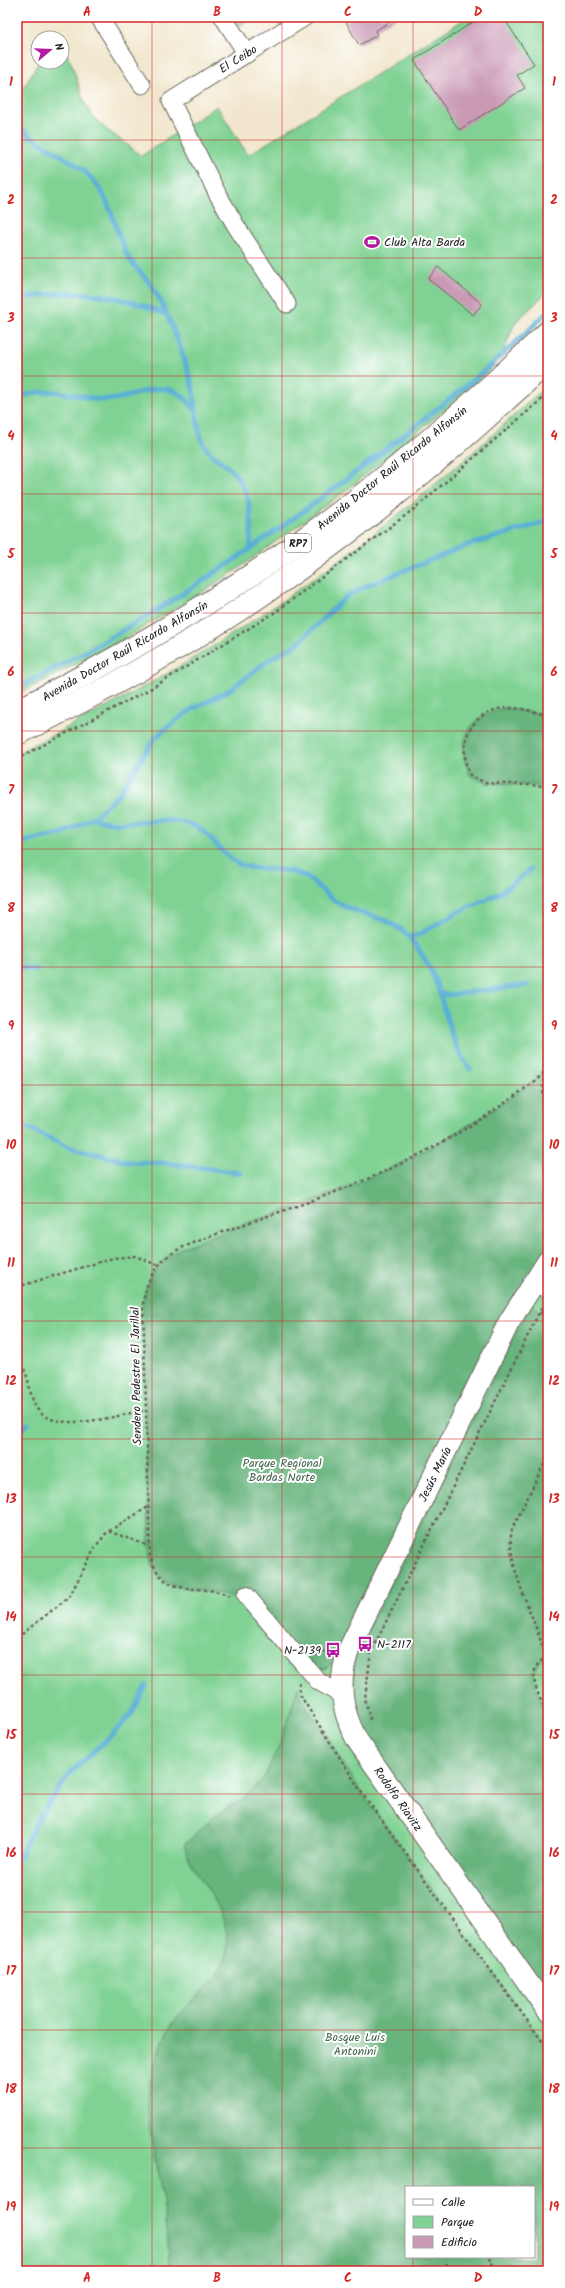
<svg xmlns="http://www.w3.org/2000/svg" width="565" height="2288" viewBox="0 0 565 2288" font-family="Kalam,sans-serif">
<style>
.green{fill:#7fd293;stroke:#4e7758;fill-rule:evenodd}
.forest{fill:#67b47d;stroke:#42684c;fill-rule:evenodd}
.lines{fill:none;stroke-linecap:round;stroke-linejoin:round}
.stream{stroke:#59afd5;stroke-width:5}
.building{fill:#ca9ab5}
.minor-casing{stroke:#67635a;stroke-width:19}
.major-casing{stroke:#67635a;stroke-width:23}
.highway-casing{stroke:#67635a;stroke-width:24}
.path{stroke:#67635a;stroke-width:2.5;stroke-dasharray:3 3;stroke-linecap:butt}
.minor{stroke:#fff;stroke-width:17}
.major{stroke:#fff;stroke-width:21}
.highway{stroke:#fff;stroke-width:22}
.grid{fill:none;stroke:#d62828;stroke-width:1;stroke-opacity:0.55}
.labels{text-anchor:middle;stroke-width:4;stroke-linejoin:round;paint-order:stroke}
.shield{fill:#fff;stroke:#606060;stroke-width:1}
.shield-label{font-size:11px;font-weight:bold;fill:#1c1c1c}
.street-label{font-size:12px;fill:#1c1c1c;stroke:#fff}
.poi-label{font-size:12px;fill:#1c1c1c;stroke:#fff;text-anchor:start}
.park-label{font-size:12px;fill:#44654c;stroke:#fff}
.neatline{fill:none;stroke:#d62828;stroke-width:1.5}
.grid-label{font-size:13px;text-anchor:middle;font-weight:bold;fill:#d62828}
</style>
<rect width="100%" height="100%" fill="#fff"/>
<filter id="ink" filterUnits="userSpaceOnUse"><feTurbulence type="fractalNoise" baseFrequency=".025" numOctaves="2"/><feDisplacementMap in="SourceGraphic" scale="8" xChannelSelector="R" yChannelSelector="G"/><feConvolveMatrix kernelMatrix="1 2 1 2 8 2 1 2 1" color-interpolation-filters="sRGB"/></filter>
<filter id="wash" filterUnits="userSpaceOnUse"><feTurbulence type="fractalNoise" baseFrequency=".012" numOctaves="4" result="noise"/><feDisplacementMap in="SourceGraphic" scale="16" xChannelSelector="R" yChannelSelector="G"/><feGaussianBlur stdDeviation="0.9" result="paint"/><feColorMatrix in="noise" values="0 0 0 0 0 0 0 0 0 0 0 0 0 0 0 0 0 1.4 0 .05"/><feComposite in="paint" operator="in"/></filter>
<g filter="url(#wash)">
<rect width="100%" height="100%" fill="#f2e7ce"/>
<g class="green">
<polygon points="230,17 253,17 236,28"/>
<path d="M468 17H548V291L515 323 503 352 493 367 448 407 348 489 238 569 199 594 127 637 17 695V98L39 62H62V48L64 50C77 68 77 92 90 112 102 130 125 141 141 156L217 106 248 155Z"/>
<path d="M548 384V2271H17V753C74 724 132 695 187 662 317 584 437 489 548 384ZM406 2187H534V2257H406Z"/>
</g>
<g class="forest">
<path d="M505 708 548 715V786L485 783 470 775C454 741 470 715 505 708Z"/>
<path d="M548 1070V1252L334 1661 327 1668 319 1669 235 1599 227 1595 175 1586 166 1582 158 1575 153 1566 149 1546 143 1303C147 1278 156 1262 179 1249 228 1228 280 1213 330 1194 409 1164 482 1121 548 1070Z"/>
<path d="M531 1303 548 1321V1657C523 1666 538 1697 548 1713V1998L360 1730 350 1690 356 1653Z"/>
<path d="M298 1687 300 1695 364 1796 548 2049V2271H169C169 2242 165 2212 160 2184 154 2150 143 2114 151 2079 155 2061 163 2038 173 2023 197 1989 238 1976 225 1925 217 1893 192 1875 184 1845L216 1815 247 1796 265 1776 280 1744ZM406 2187H534V2257H406Z"/>
</g>
<g class="lines">
<g class="stream">
<path d="M17 125C40 148 73 156 94 181 113 203 115 234 129 258 137 270 148 279 155 291 171 318 182 351 191 381 197 401 195 424 203 443 208 454 220 460 229 468 252 488 253 521 250 549"/>
<path d="M17 299C69 288 119 293 167 315"/>
<path d="M17 398C30 393 43 391 56 392 76 393 94 402 114 399 133 397 151 385 171 390 182 393 189 403 196 411"/>
<path d="M17 688C153 620 277 535 396 441 449 400 502 359 548 311"/>
<path d="M93 818C125 830 157 814 189 824 211 830 218 853 237 863 254 872 278 867 297 873 315 878 322 894 338 903 362 917 390 915 410 938 421 951 430 966 436 982 447 1012 449 1042 470 1069"/>
<polyline points="17,843 61,834 93,818 118,795 155,738 170,725 192,709 228,691 270,659 296,645 348,595 366,586 466,546 548,521"/>
<polyline points="409,937 420,934 456,913 500,893 530,870"/>
<polyline points="17,966 36,970"/>
<polyline points="440,993 446,995 455,994 527,985"/>
<polyline points="17,1123 68,1147 129,1162 166,1163 241,1173"/>
<polyline points="17,1433 28,1424"/>
<polyline points="17,1861 38,1819 71,1772 113,1734 133,1712 146,1686"/>
</g>
</g>
<g id="blocks">
<g class="building">
<polygon points="354,17 397,17 375,31 377,35 359,45 346,22"/>
<polygon points="481,17 503,17 534,64 517,75 525,88 459,130 414,60"/>
<polygon points="438,267 482,304 473,315 428,279"/>
</g>
</g>
</g>
<g filter="url(#ink)">
<use href="#blocks" fill-opacity="0" stroke="#67635a" stroke-width="1"/>
<g class="lines">
<defs>
<g id="minor">
<polyline points="99,17 142,85"/>
<polyline points="223,17 247,54"/>
<polyline points="287,304 236,226 217,193 171,101 305,17"/>
<polyline points="534,1281 548,1290"/>
<polyline points="246,1595 318,1681 341,1695"/>
</g>
<path id="major" d="M548 1261 509 1322 349 1649C337 1682 341 1710 357 1740L548 2011"/>
<g id="highway">
<path d="M17 711C125 655 231 594 328 521 406 463 478 399 548 332"/>
<path d="M17 734C95 696 172 654 245 606 353 535 454 450 548 361"/>
</g>
</defs>
<use href="#minor" class="minor-casing"/>
<use href="#major" class="major-casing"/>
<use href="#highway" class="highway-casing"/>
<g class="path">
<path d="M548 715C534 712 519 707 505 708 470 711 456 745 470 775L485 783 548 786"/>
<polyline points="17,759 150,689 274,613 414,509 548,394"/>
<polyline points="544,1073 543,1109 548,1123"/>
<polyline points="17,1287 113,1258 135,1256 157,1265"/>
<polyline points="540,1312 548,1321"/>
<path d="M17 1359C31 1373 27 1391 36 1407 52 1436 119 1415 145 1410"/>
<polyline points="109,1531 148,1507"/>
<path d="M230 1596C198 1581 165 1602 150 1556L143 1303C147 1278 156 1262 179 1249 228 1228 280 1213 330 1194 407 1165 485 1123 548 1070"/>
<polyline points="17,1638 69,1597 96,1546 108,1531 149,1546"/>
<polyline points="317,1656 330,1646"/>
<path d="M548 1657C523 1666 538 1697 548 1713"/>
<path d="M545 1658C538 1620 504 1566 512 1529L548 1456"/>
<polyline points="299,1683 300,1695 364,1796 548,2049"/>
<polyline points="370,1720 365,1698 371,1652 543,1305"/>
<polyline points="548,1846 548,1851"/>
<polyline points="490,2257 495,2271"/>
<polyline points="446,2263 449,2271"/>
</g>
<use href="#minor" class="minor"/>
<use href="#major" class="major"/>
<use href="#highway" class="highway"/>
</g>
</g>
<path class="grid" d="M152 17V2271M282 17V2271M413 17V2187M17 140H548M17 258H548M17 376H548M17 494H548M17 613H548M17 731H548M17 849H548M17 967H548M17 1085H548M17 1203H548M17 1321H548M17 1439H548M17 1557H548M17 1675H548M17 1794H548M17 1912H548M17 2030H548M17 2148H548M413 2257V2271"/>
<defs>
<symbol id="stadium-bare" viewBox="-9 -9 18 18"><path d="M0-5a6.5 5 0 1 0 0 10a6.5 5 0 1 0 0-10ZM-3.5-1.8h7v3.6h-7Z" fill="#b5179e" stroke="#fff" stroke-width="2.5" paint-order="stroke"/></symbol>
<symbol id="bus-bare" viewBox="-9 -9 18 18"><path d="M-5-6H5V4H4V6H2V4H-2V6H-4V4H-5ZM-3.5-4V0h7V-4ZM-3.5 1.2v1.5H-2V1.2ZM2 1.2v1.5H3.5V1.2Z" fill="#b5179e" stroke="#fff" stroke-width="2.5" paint-order="stroke"/></symbol>
</defs>
<g fill-rule="evenodd">
<use href="#stadium-bare" x="361" y="231" width="22" height="22"/>
<use href="#bus-bare" x="354" y="1633" width="22" height="22"/>
<use href="#bus-bare" x="322" y="1639" width="22" height="22"/>
</g>
<g class="labels">
<rect class="shield" x="285" y="534" width="26" height="18" rx="3"/>
<g class="shield-label">
<text x="298" y="547">RP7</text>
</g>
<g class="street-label">
<text transform="translate(238 59) rotate(-32)" y="4">El Ceibo</text>
<text transform="translate(392 468) rotate(-39)" y="4">Avenida Doctor Raúl Ricardo Alfonsín</text>
<text transform="translate(125 651) rotate(-30)" y="4">Avenida Doctor Raúl Ricardo Alfonsín</text>
<text transform="translate(136 1376) rotate(-91)" y="4">Sendero Pedestre El Jarillal</text>
<text transform="translate(435 1474) rotate(-64)" y="4">Jesús María</text>
<text transform="translate(398 1799) rotate(55)" y="4">Rodolfo Riavitz</text>
</g>
<g class="poi-label">
<text x="384" y="246">Club Alta Barda</text>
<text x="377" y="1648">N-2117</text>
<text x="321" y="1654" text-anchor="end">N-2139</text>
</g>
<g class="park-label">
<text x="282" y="1467">Parque Regional<tspan x="282" dy="14">Bardas Norte</tspan></text>
<text x="355" y="2041">Bosque Luis<tspan x="355" dy="14">Antonini</tspan></text>
</g>
</g>
<rect width="565" height="2288" fill="none" stroke="#fff" stroke-width="44"/>
<rect x="405" y="2186" width="130" height="72" fill="#ffffff" stroke="#a4a4a4"/>
<rect x="413" y="2199" width="20" height="6" fill="#ffffff" stroke="#a4a4a4"/>
<text x="441" y="2206" font-size="12" fill="#1c1c1c">Calle</text>
<rect x="413" y="2216" width="20" height="12" fill="#7fd293" stroke="#a4a4a4"/>
<text x="441" y="2226" font-size="12" fill="#1c1c1c">Parque</text>
<rect x="413" y="2236" width="20" height="12" fill="#ca9ab5" stroke="#a4a4a4"/>
<text x="441" y="2246" font-size="12" fill="#1c1c1c">Edificio</text>
<g transform="translate(50 50) rotate(71)"><circle r="19" fill="#ffffff" stroke="#a4a4a4"/>
<path d="M0-3L7 15L0 10L-7 15Z" fill="#b5179e"/>
<text y="-6" font-size="11" font-weight="bold" text-anchor="middle" fill="#1c1c1c">N</text>
</g>
<rect x="22" y="22" width="521" height="2244" class="neatline"/>
<g class="grid-label">
<text x="87" y="16">A</text>
<text x="217" y="16">B</text>
<text x="348" y="16">C</text>
<text x="478" y="16">D</text>
<text x="11" y="86">1</text>
<text x="554" y="86">1</text>
<text x="11" y="204">2</text>
<text x="554" y="204">2</text>
<text x="11" y="322">3</text>
<text x="554" y="322">3</text>
<text x="11" y="440">4</text>
<text x="554" y="440">4</text>
<text x="11" y="558">5</text>
<text x="554" y="558">5</text>
<text x="11" y="676">6</text>
<text x="554" y="676">6</text>
<text x="11" y="794">7</text>
<text x="554" y="794">7</text>
<text x="11" y="912">8</text>
<text x="554" y="912">8</text>
<text x="11" y="1030">9</text>
<text x="554" y="1030">9</text>
<text x="11" y="1149">10</text>
<text x="554" y="1149">10</text>
<text x="11" y="1267">11</text>
<text x="554" y="1267">11</text>
<text x="11" y="1385">12</text>
<text x="554" y="1385">12</text>
<text x="11" y="1503">13</text>
<text x="554" y="1503">13</text>
<text x="11" y="1621">14</text>
<text x="554" y="1621">14</text>
<text x="11" y="1739">15</text>
<text x="554" y="1739">15</text>
<text x="11" y="1857">16</text>
<text x="554" y="1857">16</text>
<text x="11" y="1975">17</text>
<text x="554" y="1975">17</text>
<text x="11" y="2093">18</text>
<text x="554" y="2093">18</text>
<text x="11" y="2211">19</text>
<text x="554" y="2211">19</text>
<text x="87" y="2282">A</text>
<text x="217" y="2282">B</text>
<text x="348" y="2282">C</text>
<text x="478" y="2282">D</text>
</g>
</svg>
